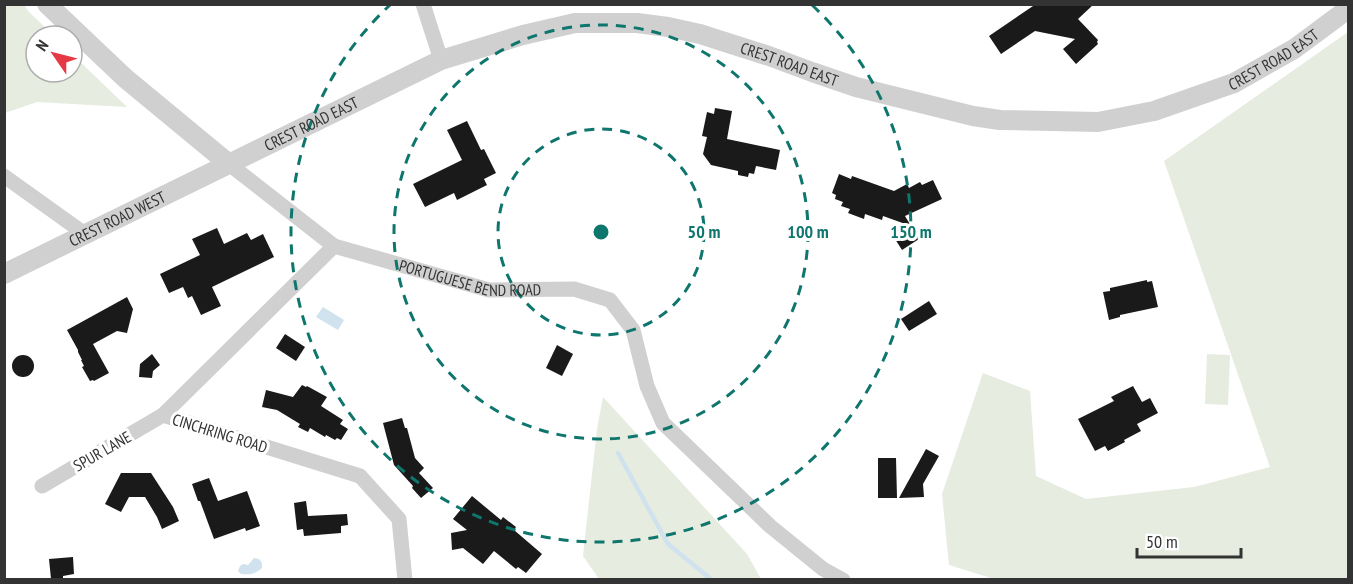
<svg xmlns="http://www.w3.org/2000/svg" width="1353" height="584" viewBox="0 0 1353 584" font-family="'PT Sans Narrow',sans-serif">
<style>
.green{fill:#e6ecdf}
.water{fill:#cfe2ee}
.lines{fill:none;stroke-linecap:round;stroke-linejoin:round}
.stream{stroke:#cfe2ee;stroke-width:4.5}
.building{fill:#1a1a1a}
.minor{stroke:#d0d0d0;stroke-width:15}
.tertiary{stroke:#d0d0d0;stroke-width:20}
.ring{fill:none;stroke:#0f766e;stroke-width:3;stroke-dasharray:10 8}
.labels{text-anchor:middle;stroke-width:6;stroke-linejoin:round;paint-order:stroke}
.street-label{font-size:16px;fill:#333;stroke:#fff}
.centre{fill:#0f766e;stroke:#fff;stroke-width:3}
.ring-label{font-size:18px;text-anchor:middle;font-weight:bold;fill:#0f766e;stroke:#fff;stroke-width:6;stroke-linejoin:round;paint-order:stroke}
</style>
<rect width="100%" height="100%" fill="#fff"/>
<g class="green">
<polygon points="4,5 24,5 29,12 54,36 36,36 36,72 72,72 72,54 127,107 37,102 5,113"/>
<polygon points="1348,32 1348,579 997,580 949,565 942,494 983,373 1030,391 1036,476 1086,499 1194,487 1270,467 1164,161"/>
<polygon points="1207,354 1230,355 1228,405 1205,404"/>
<polygon points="603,397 747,554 761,579 599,579 583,556 597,429"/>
</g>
<g class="water">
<polygon points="323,307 344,320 338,330 316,317"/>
<path d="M254 558 259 559 262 563V568C255 574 250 575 241 574L238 571 240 566 243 564 248 565Z"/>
</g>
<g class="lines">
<polyline class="stream" points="618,453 668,544 712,580"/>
</g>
<g class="building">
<polygon points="1036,4 1094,4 1078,19 1098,40 1097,42 1098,44 1076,64 1063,49 1075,39 1035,31 1001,54 989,36"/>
<polygon points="715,108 732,111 727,139 780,150 776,170 756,166 754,174 749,173 748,177 738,175 738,171 711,165 703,154 707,137 702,136 707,112 714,114"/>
<polygon points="467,121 481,150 484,149 496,173 484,179 487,185 457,200 454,193 425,207 413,184 462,160 447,130"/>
<polygon points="839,174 851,179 852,176 894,191 907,184 909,188 920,182 922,185 933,180 942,199 905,216 911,226 883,216 882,220 865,214 864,219 848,213 850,209 841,206 843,202 835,199 836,195 832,193"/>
<polygon points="217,228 224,244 247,233 251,240 263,234 274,257 212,287 221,306 201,315 192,296 188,298 183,287 169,293 160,274 200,255 192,239"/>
<polygon points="912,228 919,239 902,250 895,239"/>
<polygon points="1147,280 1147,282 1152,281 1158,307 1120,315 1120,317 1109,320 1103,292 1110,291 1110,288"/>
<polygon points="127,297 133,309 127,333 117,331 93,344 109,373 94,381 93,380 90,381 82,367 84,366 81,360 82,360 78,352 78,350 67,330"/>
<polygon points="929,301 937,314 909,331 901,319"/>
<polygon points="285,334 305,347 296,361 276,348"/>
<polygon points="557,345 573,354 562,376 546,368"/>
<polygon points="152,354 160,365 153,371 152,378 139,377 140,364"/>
<circle cx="23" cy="366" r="11"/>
<polygon points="302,385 306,387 307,386 327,397 321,406 343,420 340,424 348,429 341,440 337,438 335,440 326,435 325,437 310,428 308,432 298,427 300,424 277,410 262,407 266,390 293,397"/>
<polygon points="1133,386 1142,402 1150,398 1158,413 1137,424 1141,431 1124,440 1125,442 1108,451 1105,446 1095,451 1078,419 1114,401 1111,397"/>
<polygon points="402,418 405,428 407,428 415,458 424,468 419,473 433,488 421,498 412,488 413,486 394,465 383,423"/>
<polygon points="926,449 939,456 923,484 924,497 899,498"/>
<polygon points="878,458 896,458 897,498 878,498"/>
<polygon points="121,473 151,473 173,507 179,521 162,529 157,517 145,497 129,497 121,512 105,504"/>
<polygon points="209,478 218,501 247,491 260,526 246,531 245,528 214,539 200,501 198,501 192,484"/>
<polygon points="472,496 501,520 503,517 516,527 514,530 542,554 526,573 518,567 516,569 494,551 483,564 463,548 452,550 451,533 467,530 453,519"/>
<polygon points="306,501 308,516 347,514 348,525 341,526 341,533 304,536 303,529 297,530 294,503"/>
<polygon points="73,557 74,574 63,576 63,579 51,579 49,559"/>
</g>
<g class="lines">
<g class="minor">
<polyline points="423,4 441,60"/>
<path id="s1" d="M229 164 334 246 489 290 574 289 610 300 633 330 647 386 663 423 770 526 823 569 843 580"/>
<polyline points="4,176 85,234"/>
<polyline points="163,415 360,476 399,519 405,580"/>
<polyline points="42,486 163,415 334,246"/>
</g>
<g class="tertiary">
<polyline points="47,4 125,78 229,164"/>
<path id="s2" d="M4 274 441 60 523 35 575 23H637L668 27 700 34 769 56 812 72 856 87 973 116 1000 120 1098 122 1154 111 1234 83 1294 49 1348 9"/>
</g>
</g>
<g class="ring">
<circle cx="601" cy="232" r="103"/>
<circle cx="601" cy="232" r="207"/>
<path d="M812 5A310 310 0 1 1 390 5"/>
</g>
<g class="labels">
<g class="street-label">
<text dy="6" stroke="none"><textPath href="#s2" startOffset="1350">CREST ROAD EAST</textPath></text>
<text dy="6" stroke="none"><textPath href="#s2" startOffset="846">CREST ROAD EAST</textPath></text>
<text dy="6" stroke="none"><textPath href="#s2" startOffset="342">CREST ROAD EAST</textPath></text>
<text dy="6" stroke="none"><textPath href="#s2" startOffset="126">CREST ROAD WEST</textPath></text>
<text dy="6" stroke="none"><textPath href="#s1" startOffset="274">PORTUGUESE BEND ROAD</textPath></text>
<text transform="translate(220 433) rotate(17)" y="6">CINCHRING ROAD</text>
<text transform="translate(102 451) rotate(-30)" y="6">SPUR LANE</text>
</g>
</g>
<circle cx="601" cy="232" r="9" class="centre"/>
<g class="ring-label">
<text x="704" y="238">50 m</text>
<text x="808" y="238">100 m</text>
<text x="911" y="238">150 m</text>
</g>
<rect width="1353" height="584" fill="none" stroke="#333333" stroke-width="12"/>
<g transform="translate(54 54) rotate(305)"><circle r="28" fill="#ffffff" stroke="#adadad" stroke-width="1.5"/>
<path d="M0-4.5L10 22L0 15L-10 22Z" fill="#e63946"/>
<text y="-9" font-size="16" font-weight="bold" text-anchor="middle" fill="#333333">N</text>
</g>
<path d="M1137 548v9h104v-9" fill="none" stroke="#333333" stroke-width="3"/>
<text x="1146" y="548" font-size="18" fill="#333333" stroke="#ffffff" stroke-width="4.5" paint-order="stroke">50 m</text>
</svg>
